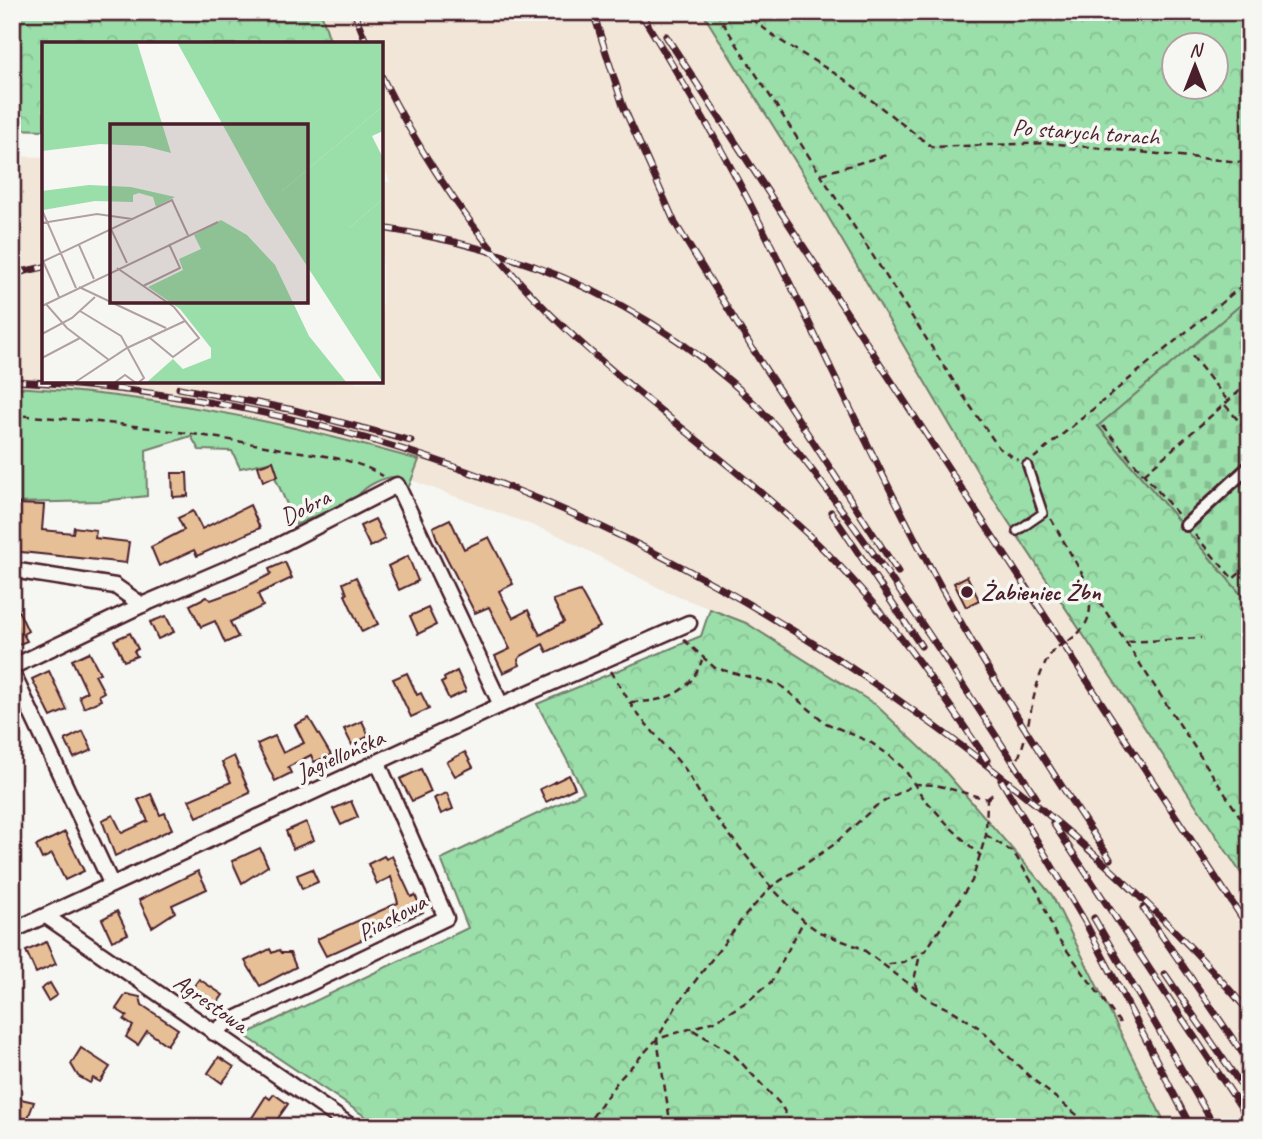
<svg xmlns="http://www.w3.org/2000/svg" width="1262" height="1139" viewBox="0 0 1262 1139" font-family="Caveat,sans-serif">
<style>
.built{fill:#f1e6d7}
.green{fill:#9adea9;stroke:#727e6a;stroke-width:2}
.forest{fill:url(#forest-crowns);stroke:#727e6a;stroke-width:2;fill-rule:evenodd}
.cemetery{fill:url(#cemetery-stones);stroke:#727e6a;stroke-width:2}
.building{fill:#e6bf97;stroke:#4a1f2b;stroke-width:2}
.lines{fill:none;stroke-linecap:round;stroke-linejoin:round}
.service-casing{stroke:#4a1f2b;stroke-width:12}
.pedestrian-casing{stroke:#4a1f2b;stroke-width:16}
.minor-casing{stroke:#4a1f2b;stroke-width:19}
.path{stroke:#4a1f2b;stroke-width:2.5;stroke-dasharray:7 5;stroke-linecap:butt}
.service{stroke:#f6f6f2;stroke-width:7}
.pedestrian{stroke:#f6f6f2;stroke-width:10}
.minor{stroke:#f6f6f2;stroke-width:14}
.rail-casing{stroke:#4a1f2b;stroke-width:7}
.rail{stroke:#f6f6f2;stroke-width:4.5;stroke-dasharray:13;stroke-linecap:butt}
.poi-dot{fill:#4a1f2b;stroke:#f6f6f2;stroke-width:2.5}
.labels{text-anchor:middle;stroke-width:7;stroke-linejoin:round;paint-order:stroke}
.street-label{font-size:24px;fill:#4a1f2b;stroke:#f6f6f2}
.poi-label{font-size:24px;font-weight:bold;fill:#4a1f2b;stroke:#f6f6f2;text-anchor:start}
.inset-road{fill:none;stroke:#b1a0a2;stroke-width:2}
.view{fill:#4a1f2b;fill-opacity:0.15;stroke:#4a1f2b;stroke-width:3.5}
.inset-edge{fill:none;stroke:#4a1f2b;stroke-width:3.5}
</style>
<defs>
<pattern id="forest-crowns" width="20" height="18" patternUnits="userSpaceOnUse" patternTransform="scale(1.75)"><rect width="20" height="18" fill="#9adea9"/><path d="M2 6a3 3 0 1 1 6 0M12 15a3 3 0 1 1 6 0" fill="none" stroke="#86be92"/></pattern>
<pattern id="cemetery-stones" width="16" height="16" patternUnits="userSpaceOnUse" patternTransform="scale(1.75)"><rect width="16" height="16" fill="#9adea9"/><path d="M2 7V4a2 2 0 0 1 4 0v3zM10 15v-3a2 2 0 0 1 4 0v3z" fill="#86be92"/></pattern>
</defs>
<rect width="100%" height="100%" fill="#f6f6f2"/>
<filter id="ink" filterUnits="userSpaceOnUse"><feTurbulence type="fractalNoise" baseFrequency=".0143" numOctaves="2"/><feDisplacementMap in="SourceGraphic" scale="14" xChannelSelector="R" yChannelSelector="G"/><feConvolveMatrix kernelMatrix="1 2 1 2 8 2 1 2 1" color-interpolation-filters="sRGB"/></filter>
<g filter="url(#ink)">
<polygon class="built" points="321,12 702,12 802,172 994,500 1250,887 1250,1127 1167,1127 1052,895 876,705 746,623 667,592 558,535 398,475 12,396 12,156 44,157 44,382 382,382 382,181 390,182 382,162 382,44 331,44"/>
<path class="green" d="M12 387C152 394 285 422 419 460L408 489 405 490 397 477C384 476 365 486 357 497L296 525 275 477 278 476 273 461 240 468 232 451 199 450 191 436 146 450 147 496 102 501 12 503Z"/>
<g class="forest">
<polygon points="12,12 321,12 331,44 44,44 44,130 12,129"/>
<path d="M702 12H1250V297L1098 426 1250 605V887L994 500 802 172ZM1174 46H1216V88H1174Z"/>
<polygon points="710,609 746,623 876,705 943,769 1052,895 1167,1127 381,1127 244,1035 468,928 441,859 584,792 537,704 701,636"/>
</g>
<polygon class="cemetery" points="1250,297 1250,605 1098,426"/>
<g class="building">
<polygon points="273,461 278,476 263,481 258,466"/>
<polygon points="172,473 187,473 188,496 173,497"/>
<polygon points="14,504 44,505 42,530 73,533 74,527 96,530 95,538 129,542 126,563 12,551"/>
<polygon points="250,505 260,528 197,556 194,550 159,566 151,547 184,530 178,518 193,511 202,529"/>
<polygon points="375,519 385,539 370,547 360,526"/>
<polygon points="450,519 464,549 489,537 513,584 499,591 513,618 528,610 540,635 564,622 553,600 580,591 600,627 547,652 543,644 521,656 518,660 520,665 503,673 495,656 510,649 489,607 475,613 437,539 433,527"/>
<polygon points="408,556 418,581 399,590 388,566"/>
<polygon points="285,562 292,578 258,594 263,606 230,622 238,637 225,643 215,621 201,627 190,605 206,597 211,600 239,590 271,574 269,569"/>
<polygon points="967,576 979,600 966,607 954,583"/>
<polygon points="356,577 378,624 362,632 345,595 347,594 343,583"/>
<polygon points="12,597 28,631 23,634 27,641 12,647"/>
<polygon points="428,608 436,625 418,634 410,616"/>
<polygon points="166,616 174,632 158,639 150,622"/>
<polygon points="130,633 138,649 134,651 137,656 124,661 114,640"/>
<polygon points="89,652 100,673 95,675 104,692 99,695 101,700 84,708 79,696 87,692 72,660"/>
<polygon points="49,671 67,710 51,717 32,679"/>
<polygon points="457,671 466,691 449,699 441,683 445,681 444,678"/>
<polygon points="407,673 417,695 421,693 429,709 411,717 393,679"/>
<polygon points="309,718 331,755 314,762 311,755 288,767 291,773 275,781 257,744 275,736 283,753 304,743 295,725"/>
<polygon points="362,721 369,736 352,745 344,729"/>
<polygon points="83,731 92,750 74,758 65,740"/>
<polygon points="465,752 473,767 455,776 447,762"/>
<polygon points="234,756 250,793 197,817 189,800 231,782 222,762"/>
<polygon points="421,769 431,792 412,801 400,779"/>
<polygon points="569,775 575,788 546,802 540,789"/>
<polygon points="447,793 453,809 441,814 434,798"/>
<polygon points="151,794 160,815 165,813 172,829 115,856 102,820 113,815 122,833 148,821 138,800"/>
<polygon points="351,801 358,817 341,825 333,809"/>
<polygon points="306,822 314,840 293,849 286,831"/>
<polygon points="65,832 84,871 65,880 52,854 42,859 36,846"/>
<polygon points="260,848 268,866 242,883 232,861"/>
<polygon points="384,856 386,859 392,856 411,897 415,895 423,912 326,956 317,939 398,903 391,877 377,884 368,864"/>
<polygon points="312,869 318,882 302,889 297,875"/>
<polygon points="198,871 207,889 172,905 175,912 152,927 139,900"/>
<polygon points="117,911 128,934 112,941 102,919"/>
<polygon points="46,942 56,964 36,973 26,951"/>
<polygon points="270,949 272,953 279,950 281,953 290,953 296,967 260,986 245,961"/>
<polygon points="199,979 223,995 213,1009 189,993"/>
<polygon points="50,983 57,995 48,1001 41,989"/>
<polygon points="126,994 140,997 142,1005 178,1029 167,1045 147,1031 138,1045 126,1037 133,1026 124,1020 127,1016 116,1009"/>
<polygon points="81,1048 110,1067 100,1082 93,1078 90,1083 78,1076 71,1064"/>
<polygon points="219,1057 234,1067 222,1083 208,1073"/>
<polygon points="274,1094 288,1104 272,1127 246,1127 266,1096 270,1099"/>
<polygon points="12,1097 34,1102 26,1123 12,1117"/>
</g>
<g class="lines">
<defs>
<polyline id="service" points="1017,531 1043,513 1027,465"/>
<polyline id="pedestrian" points="1186,525 1250,466"/>
<g id="minor">
<polyline points="12,570 115,586 142,605"/>
<polyline points="12,667 142,605 268,551 397,485 501,705"/>
<polyline points="12,672 111,883"/>
<polyline points="46,916 352,1127"/>
<polyline points="12,931 501,705 689,623"/>
<polyline points="214,1033 225,1024 446,918 378,763"/>
</g>
</defs>
<use href="#service" class="service-casing"/>
<use href="#pedestrian" class="pedestrian-casing"/>
<use href="#minor" class="minor-casing"/>
<g class="path">
<polyline points="716,12 958,388 999,448 1018,460"/>
<polyline points="742,12 781,41 844,79 932,147 1048,143 1250,163"/>
<polyline points="821,174 890,154"/>
<polyline points="1192,356 1228,401"/>
<polyline points="1225,405 1250,434"/>
<path d="M12 415C101 420 189 432 276 448 313 455 351 456 383 476"/>
<polyline points="1103,426 1180,517"/>
<polyline points="1034,458 1250,279"/>
<polyline points="1144,474 1250,382"/>
<polyline points="1051,519 1089,586 1250,832"/>
<polyline points="1195,535 1233,579 1250,564"/>
<polyline points="684,640 715,668 780,685 826,723 870,742 889,755 905,770 922,796 951,828 981,856"/>
<polyline points="1128,642 1201,638"/>
<polyline points="611,671 635,711 685,769 708,808 771,887 804,921 819,932 861,948 933,1002 955,1012 978,1027 1030,1077 1092,1127"/>
<path d="M631 702C665 702 690 694 702 660"/>
<path d="M1013 769C1033 733 1028 687 1052 652 1056 646 1064 644 1070 640 1090 626 1092 612 1089 589"/>
<polyline points="987,799 996,791"/>
<polyline points="986,835 1014,853 1038,892 1055,934 1120,1023"/>
<polyline points="917,989 914,980 920,955"/>
<polyline points="693,1030 732,1053 781,1105 793,1127"/>
<polyline points="585,1127 617,1082 657,1039 715,1021 748,1001 771,982 803,922"/>
<polyline points="671,1127 657,1039 677,1005 744,917 771,887 832,846 876,806 915,784 936,785 987,799 986,835 972,881 926,950 904,962 884,965"/>
</g>
<use href="#service" class="service"/>
<use href="#pedestrian" class="pedestrian"/>
<use href="#minor" class="minor"/>
<defs>
<g id="rail">
<polyline points="354,12 367,44"/>
<polyline points="593,12 623,106 675,223 762,364 898,572"/>
<path d="M640 12C684 83 726 155 763 229 817 336 866 446 922 552 978 658 1043 759 1110 859"/>
<polyline points="666,36 1250,930"/>
<path d="M382 77C429 172 491 259 568 331 648 406 739 468 818 544 885 609 935 683 987 760"/>
<path d="M382 228C512 247 629 294 730 381 777 421 813 471 850 521 915 610 975 704 1036 797"/>
<polyline points="12,274 44,267"/>
<path d="M12 381C356 395 657 524 932 724 1049 809 1156 903 1250 1013"/>
<polyline points="179,388 294,410 411,441"/>
<polyline points="831,512 921,646"/>
<polyline points="1001,780 1084,920 1191,1127"/>
<polyline points="1053,823 1250,1121"/>
<polyline points="1143,908 1250,1064"/>
<polyline points="1094,918 1215,1127"/>
<polyline points="1165,974 1250,1098"/>
</g>
</defs>
<use href="#rail" class="rail-casing"/>
<use href="#rail" class="rail"/>
</g>
</g>
<circle class="poi-dot" cx="967" cy="592" r="7"/>
<g class="labels">
<g class="street-label">
<text transform="translate(1086 132) rotate(4)" y="8">Po starych torach</text>
<text transform="translate(305 507) rotate(-27)" y="8">Dobra</text>
<text transform="translate(340 755) rotate(-24)" y="8">Jagiellońska</text>
<text transform="translate(392 917) rotate(-28)" y="8">Piaskowa</text>
<text transform="translate(211 1003) rotate(35)" y="8">Agrestowa</text>
</g>
<g class="poi-label">
<text x="981" y="600">Żabieniec Żbn</text>
</g>
</g>
<g transform="translate(42 42)">
<rect width="341" height="341" fill="#f6f6f2"/>
<path d="M47 143 89 145 133 155 114 165 111 155 97 151 91 153V160L53 159 1 168 0 149Z" fill="#9adea9"/>
<path d="M0 0H95L129 111 102 104 58 102 0 109ZM135 0H341V64L240 149 307 186 341 157V341L224 161ZM179 178 205 193 233 223 267 294 305 341H104L131 317 141 327 169 316V306L138 267 106 245 141 228 137 217 159 207 152 193Z" fill="#9adea9"/>
<path d="M341 64V89L330 94 341 116V157L307 186 273 188 240 149Z" fill="#9adea9"/>
<path class="inset-road" d="M0 168 34 246M0 181 55 172 90 177M69 187 85 221M37 203 52 237M1 219 17 255M0 220 130 158 146 193M75 226 132 265 157 296 131 315 108 296M101 244 138 226 127 202M37 245 124 286M4 262 25 286 67 318M0 264 176 180M38 269 79 294 102 336 96 341M0 292 30 276 53 255M0 316 38 296M32 341 85 306 143 279M72 341 83 333 94 341"/>
<path class="view" d="M68 82H266V261H68Z"/>
<rect width="341" height="341" class="inset-edge"/>
</g>
<rect width="1262" height="1139" fill="none" stroke="#f6f6f2" stroke-width="42"/>
<rect x="21" y="21" width="1220" height="1097" fill="none" stroke="#4a1f2b" stroke-width="2.5" filter="url(#ink)"/>
<g transform="translate(1195 66)"><circle r="33" fill="#f6f6f2" stroke="#b1a0a2" stroke-width="2"/>
<path d="M0-5L12 26L0 18L-12 26Z" fill="#4a1f2b"/>
<text y="-10" font-size="19" font-weight="bold" text-anchor="middle" fill="#4a1f2b">N</text>
</g>
</svg>
